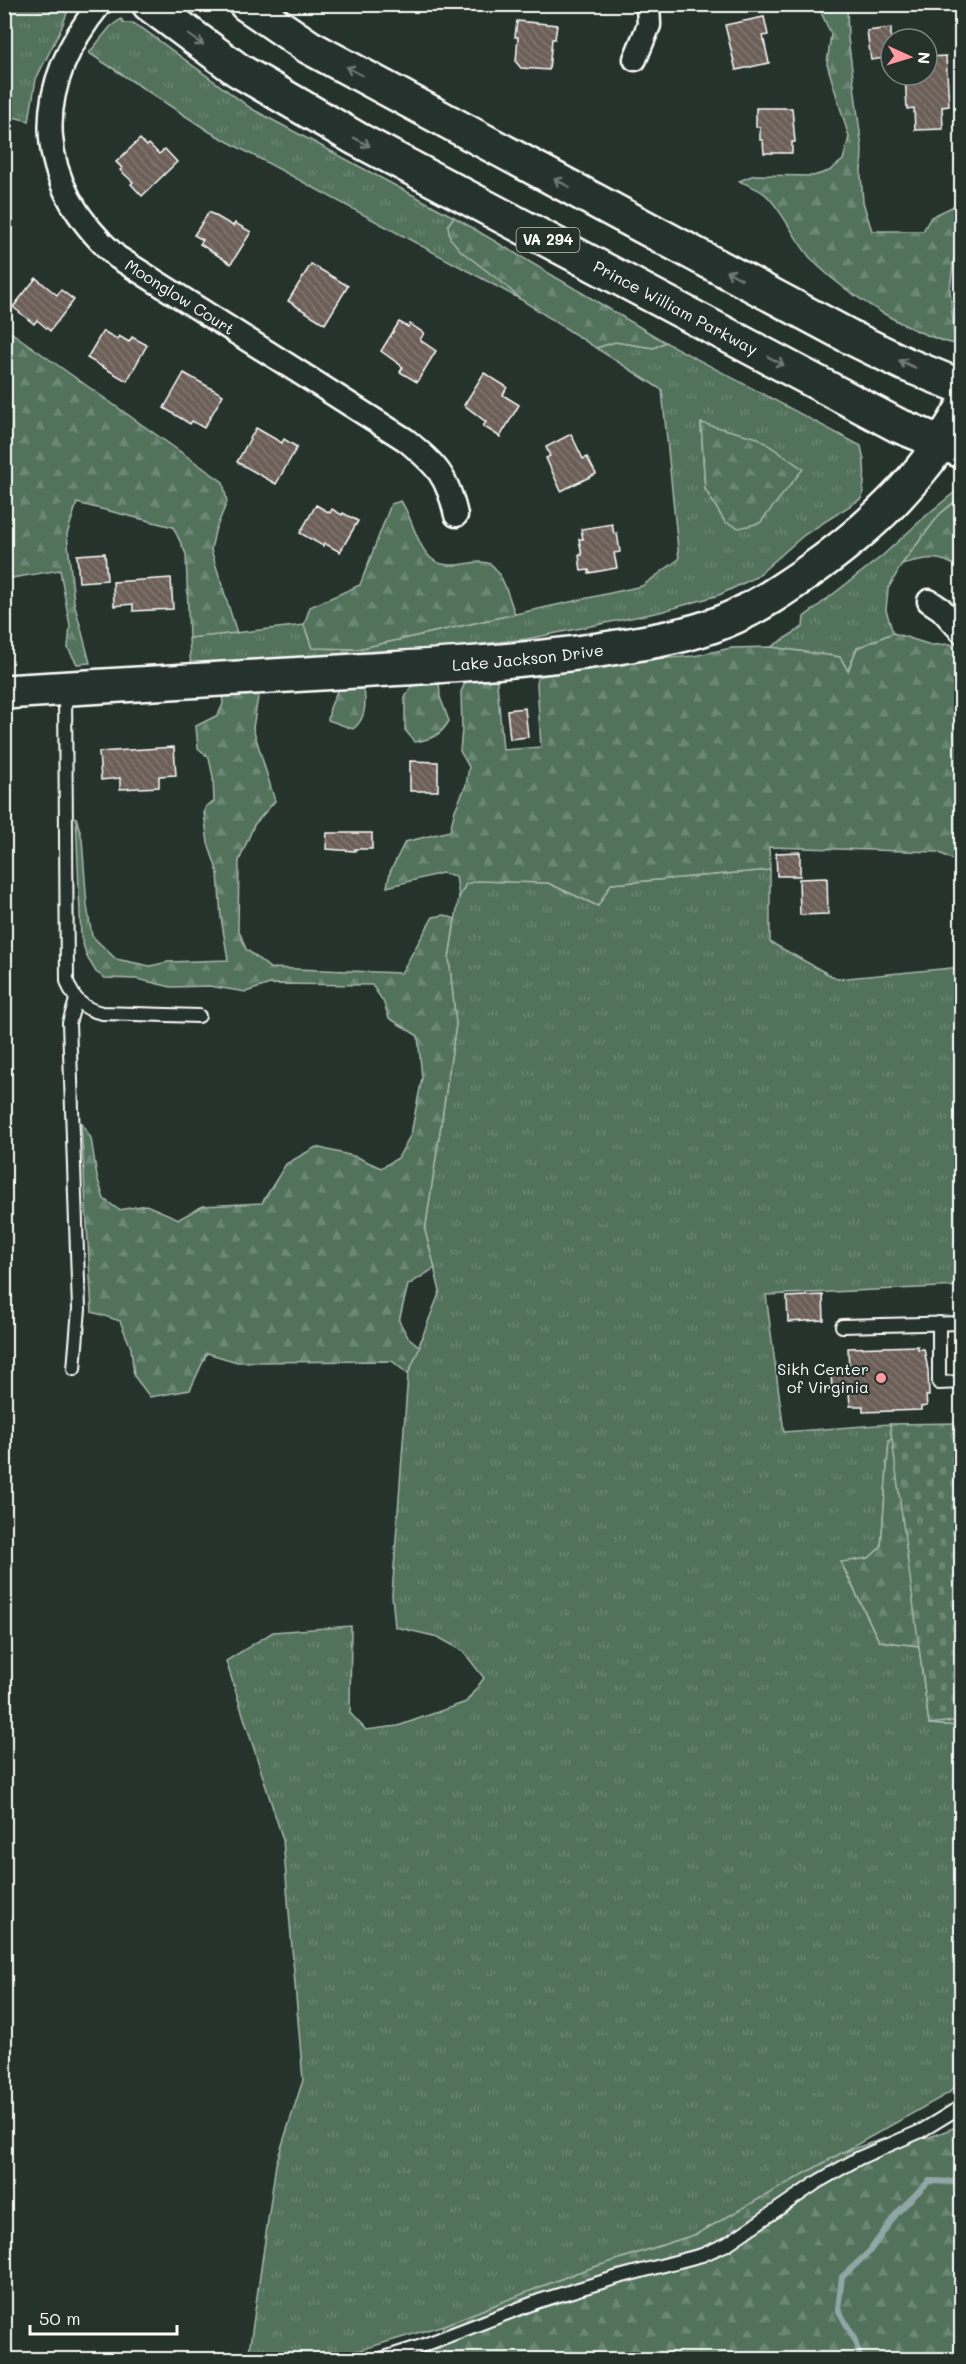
<svg xmlns="http://www.w3.org/2000/svg" width="966" height="2364" viewBox="0 0 966 2364" font-family="Mali,sans-serif">
<style>
.grass{fill:url(#grass-tufts);stroke:#a8b8ad;stroke-width:1.5;fill-rule:evenodd}
.forest{fill:url(#forest-firs);stroke:#a8b8ad;stroke-width:1.5}
.cemetery{fill:url(#cemetery-stones);stroke:#a8b8ad;stroke-width:1.5}
.lines{fill:none;stroke-linecap:round;stroke-linejoin:round}
.stream{stroke:#90a6a7;stroke-width:6}
.building{fill:url(#building-back-hatch);stroke:#fff;stroke-width:1.5}
.lane-casing{stroke:#fff;stroke-width:16}
.street-casing{stroke:#fff;stroke-width:27}
.secondary-casing{stroke:#fff;stroke-width:38}
.highway-casing{stroke:#fff;stroke-width:38}
.lane{stroke:#26332d;stroke-width:12}
.street{stroke:#26332d;stroke-width:22}
.secondary{stroke:#26332d;stroke-width:33}
.highway{stroke:#26332d;stroke-width:33}
.oneway{stroke:#727a76}
.poi-dot{fill:#ff9aa2;stroke:#26332d;stroke-width:2}
.labels{text-anchor:middle;stroke-width:4.5;stroke-linejoin:round;paint-order:stroke}
.shield{fill:#26332d;stroke:#bec2c0;stroke-width:1.5}
.shield-label{font-size:15px;font-weight:bold;fill:#fff}
.street-label{font-size:16px;fill:#fff;stroke:#26332d}
.poi-label{font-size:16px;fill:#fff;stroke:#26332d;text-anchor:end}
</style>
<defs>
<pattern id="grass-tufts" width="24" height="20" patternUnits="userSpaceOnUse" patternTransform="scale(1.5)"><rect width="24" height="20" fill="#52725b"/><path d="M3 7l-1-3M5 7V3M7 7l1-3M15 17l-1-3M17 17v-4M19 17l1-3" fill="none" stroke="#6c8774"/></pattern>
<pattern id="forest-firs" width="22" height="20" patternUnits="userSpaceOnUse" patternTransform="scale(1.5)"><rect width="22" height="20" fill="#52725b"/><path d="M5 1l3.5 6h-7zM16 11l3.5 6h-7z" fill="#6c8774"/></pattern>
<pattern id="cemetery-stones" width="16" height="16" patternUnits="userSpaceOnUse" patternTransform="scale(1.5)"><rect width="16" height="16" fill="#52725b"/><path d="M2 7V4a2 2 0 0 1 4 0v3zM10 15v-3a2 2 0 0 1 4 0v3z" fill="#6c8774"/></pattern>
<pattern id="building-back-hatch" width="6" height="6" patternUnits="userSpaceOnUse" patternTransform="scale(1.5)"><rect width="6" height="6" fill="#6c5f59"/><path d="M-1 5l2 2M0 0l6 6M5-1l2 2" fill="none" stroke="#827772"/></pattern>
</defs>
<rect width="100%" height="100%" fill="#26332d"/>
<filter id="ink" filterUnits="userSpaceOnUse"><feTurbulence type="fractalNoise" baseFrequency=".0167" numOctaves="2"/><feDisplacementMap in="SourceGraphic" scale="12" xChannelSelector="R" yChannelSelector="G"/><feConvolveMatrix kernelMatrix="1 2 1 2 8 2 1 2 1" color-interpolation-filters="sRGB"/></filter>
<g filter="url(#ink)">
<g class="grass">
<polygon points="5,4 70,5 61,29 36,79 29,121 5,115"/>
<polygon points="121,19 124,23 133,23 143,29 252,109 454,217 448,225 520,299 210,132 89,53 110,27"/>
<path d="M615 342 654 348 665 342 861 446C866 464 865 479 862 498L804 535 756 577 719 595 660 612 527 639 331 661 191 671 189 638 304 625 312 648 357 649 642 586 679 559 662 390 596 348ZM701 424 725 522 705 489Z"/>
<polygon points="961,487 961,496 940,514 902,564 888,589 886,610 893,633 857,648 848,671 840,657 771,647 803,627 804,617 882,556 929,513"/>
<polygon points="770,870 770,942 837,979 961,967 961,1286 766,1295 784,1432 890,1424 892,1438 889,1441 881,1547 869,1558 841,1563 879,1641 919,1646 929,1724 961,1726 962,2079 949,2093 697,2234 576,2273 444,2325 330,2359 248,2359 276,2164 303,2080 283,1840 226,1661 273,1632 351,1626 350,1713 366,1730 398,1726 466,1702 484,1678 463,1651 438,1637 395,1627 392,1595 408,1374 440,1291 425,1231 456,1024 449,958 459,897 466,884 478,881 548,883 598,906 610,884"/>
</g>
<g class="forest">
<path d="M818 6 847 5 848 38 862 148 861 175 863 202 872 231H923L931 217 952 207 961 196V241L954 259 950 289 955 344C911 334 849 296 816 264 796 245 787 216 767 196 760 189 748 185 739 181L754 175 813 176 829 171 843 160 849 137 827 64 831 34Z"/>
<polygon points="454,217 665,342 654,348 615,342 596,348 520,299 504,284 461,251 450,238 448,225"/>
<polygon points="5,328 223,482 227,502 215,531 211,550 237,633 189,638 186,554 173,527 77,503 67,534 74,602 90,663 77,664 68,648 70,626 60,570 5,579"/>
<polygon points="701,423 758,438 803,469 760,523 739,528 725,522 705,489"/>
<path d="M961 497V570C941 553 925 558 902 564L940 514Z"/>
<path d="M401 501C412 517 417 547 432 559 453 575 482 553 494 567 505 580 509 598 515 614L357 649 312 648 304 625 310 607 360 585 391 504Z"/>
<polygon points="893,633 931,645 951,644 961,662 961,864 938,852 769,847 770,870 611,884 598,906 548,883 478,881 466,884 459,897 456,876 442,873 387,887 390,872 405,842 450,831 455,810 466,785 469,767 460,751 462,729 461,692 469,673 496,672 503,750 541,747 536,668 694,656 731,648 771,647 840,657 848,671 857,648"/>
<path d="M439 680 440 697 449 721C440 736 432 739 415 742L405 730V697L414 682Z"/>
<path d="M338 689H364C366 704 366 719 353 729L328 720 330 708Z"/>
<polygon points="259,691 253,728 275,801 254,825 239,861 238,928 246,949 270,968 401,973 433,917 445,915 455,919 449,958 456,1024 425,1231 435,1268 408,1285 399,1321 408,1337 420,1347 408,1374 392,1361 237,1362 207,1353 190,1390 150,1397 134,1376 131,1348 120,1321 92,1312 81,1122 91,1138 97,1177 104,1199 119,1210 146,1205 179,1219 203,1206 262,1203 286,1164 316,1147 357,1157 381,1168 398,1158 411,1134 422,1078 418,1036 389,1018 383,1001 372,985 270,984 246,992 209,986 171,987 137,979 105,978 96,972 87,957 81,937 76,817 82,839 87,906 92,936 116,959 150,966 168,962 228,960 221,918 218,873 208,843 204,813 206,806 214,802 213,777 209,758 198,748 196,726 218,715 223,704 222,693"/>
<polygon points="892,1438 961,1620 961,1726 929,1724 919,1646 879,1641 841,1562 869,1558 881,1547 889,1441"/>
<polygon points="961,2123 961,2359 424,2360 444,2325 576,2273 697,2234 843,2152 886,2138 930,2137 956,2127"/>
</g>
<polygon class="cemetery" points="961,1423 961,1720 929,1724 890,1424"/>
<g class="lines">
<polyline class="stream" points="861,2360 854,2338 838,2309 842,2277 869,2252 897,2213 929,2181 962,2182"/>
</g>
<g class="building">
<polygon points="764,17 768,35 763,36 769,63 736,70 725,25"/>
<polygon points="517,21 557,25 555,39 552,39 549,70 521,68 516,62 518,37 515,37"/>
<polygon points="891,28 891,57 871,60 867,31"/>
<polygon points="946,56 949,106 942,107 943,129 915,130 914,108 907,109 905,75 927,75 927,57"/>
<polygon points="756,108 792,108 795,142 792,142 792,153 764,153 763,140 760,140 760,127 756,127"/>
<polygon points="140,139 147,146 149,144 159,154 165,149 177,162 142,196 131,184 133,182 120,170 122,168 116,162"/>
<polygon points="209,212 233,226 235,223 251,232 231,264 200,244 203,240 194,235"/>
<polygon points="311,264 348,286 325,324 288,301"/>
<polygon points="36,278 57,295 61,290 74,300 50,331 37,320 34,324 13,307"/>
<polygon points="399,322 408,327 410,324 424,333 420,340 436,351 417,382 400,372 403,367 381,351"/>
<polygon points="103,331 117,339 119,336 129,342 132,337 147,345 127,381 87,358"/>
<polygon points="184,373 223,395 204,428 192,421 190,424 164,408"/>
<polygon points="484,373 507,387 503,395 519,405 500,437 483,426 486,422 464,405"/>
<polygon points="256,428 282,443 284,439 297,447 276,484 237,462"/>
<polygon points="571,434 583,459 587,457 596,474 561,491 546,458 550,456 546,447"/>
<polygon points="316,505 330,513 332,509 342,515 343,513 358,521 340,552 324,543 323,546 300,533"/>
<polygon points="612,524 614,534 617,533 620,552 614,553 617,568 589,573 589,570 581,571 579,555 582,555 579,539 583,539 581,529"/>
<polygon points="105,553 107,580 79,582 77,555"/>
<polygon points="171,578 173,609 133,611 133,604 114,606 113,582"/>
<polygon points="525,708 528,737 510,739 507,710"/>
<polygon points="174,747 176,775 159,776 159,787 120,789 120,778 101,780 99,752"/>
<polygon points="410,761 438,762 438,791 410,791"/>
<polygon points="327,833 372,833 372,849 355,849 355,851 326,849"/>
<polygon points="800,852 800,876 777,876 776,853"/>
<polygon points="827,878 828,914 800,915 799,879"/>
<polygon points="823,1295 824,1320 788,1322 787,1297"/>
<polygon points="918,1346 918,1349 924,1349 928,1370 929,1396 926,1396 927,1406 921,1407 921,1410 863,1412 863,1406 850,1406 849,1392 832,1392 831,1372 849,1371 848,1348"/>
</g>
<g class="lines">
<defs>
<g id="lane">
<path d="M65 689 67 981C73 999 83 1009 102 1013L199 1016"/>
<polyline points="939,1323 939,1383 962,1382"/>
<polyline points="842,1326 962,1323"/>
<polyline points="74,1369 79,1309 69,1023 76,1000"/>
<polyline points="378,2360 419,2347 539,2301 615,2278 702,2255 727,2244 819,2181 859,2158 921,2131 962,2106"/>
</g>
<g id="street">
<path id="s1" d="M100 4C30 90 33 182 117 257L406 440C437 466 447 475 456 515"/>
<polyline points="635,59 649,25 648,4"/>
<polyline points="929,601 941,609 962,632"/>
</g>
<g id="secondary">
<path id="s2" d="M4 692C133 684 261 676 389 669 469 664 550 659 630 645 666 639 703 632 736 616 760 605 782 590 804 575 869 530 923 479 962 409"/>
</g>
<g id="highway">
<path id="s3" d="M149 4 238 70 357 139 897 425 962 451"/>
<polyline points="246,4 309,47 646,228 854,339 905,364 962,387"/>
</g>
</defs>
<use href="#lane" class="lane-casing"/>
<use href="#street" class="street-casing"/>
<use href="#secondary" class="secondary-casing"/>
<use href="#highway" class="highway-casing"/>
<use href="#lane" class="lane"/>
<use href="#street" class="street"/>
<use href="#secondary" class="secondary"/>
<use href="#highway" class="highway"/>
</g>
<defs><path id="oneway-shaft" d="M-6 0H5M1.5-3L5.5 0L1.5 3" fill="none" stroke-width="1.6" stroke-linecap="round" stroke-linejoin="round" transform="scale(1.5)"/></defs>
<g class="oneway">
<use href="#oneway-shaft" transform="translate(196 40) rotate(35)"/>
<use href="#oneway-shaft" transform="translate(354 71) rotate(-152)"/>
<use href="#oneway-shaft" transform="translate(362 142) rotate(28)"/>
<use href="#oneway-shaft" transform="translate(562 183) rotate(-152)"/>
<use href="#oneway-shaft" transform="translate(734 275) rotate(-152)"/>
<use href="#oneway-shaft" transform="translate(776 361) rotate(28)"/>
<use href="#oneway-shaft" transform="translate(907 364) rotate(-156)"/>
</g>
</g>
<circle class="poi-dot" cx="881" cy="1378" r="6"/>
<g class="labels">
<rect class="shield" x="516.5" y="228" width="63" height="24" rx="4.5"/>
<g class="shield-label">
<text x="548" y="245">VA 294</text>
</g>
<g class="street-label">
<text dy="6" stroke="none"><textPath href="#s1" startOffset="360">Moonglow Court</textPath></text>
<text dy="6" stroke="none"><textPath href="#s3" startOffset="609">Prince William Parkway</textPath></text>
<text dy="6" stroke="none"><textPath href="#s2" startOffset="525">Lake Jackson Drive</textPath></text>
</g>
<g class="poi-label">
<text x="869" y="1375">Sikh Center<tspan x="869" dy="18">of Virginia</tspan></text>
</g>
</g>
<rect width="966" height="2364" fill="none" stroke="#26332d" stroke-width="24"/>
<rect x="12" y="12" width="942" height="2340" fill="none" stroke="#fff" stroke-width="2" filter="url(#ink)"/>
<g transform="translate(909 57) rotate(94)"><circle r="28" fill="#26332d" stroke="#7d8581" stroke-width="1.5"/>
<path d="M0-4.5L10 22L0 15L-10 22Z" fill="#ff9aa2"/>
<text y="-9" font-size="16" font-weight="bold" text-anchor="middle" fill="#ffffff">N</text>
</g>
<path d="M30 2325v9h147v-9" fill="none" stroke="#ffffff" stroke-width="3"/>
<text x="39" y="2325" font-size="18" fill="#ffffff" stroke="#26332d" stroke-width="4.5" paint-order="stroke">50 m</text>
</svg>
